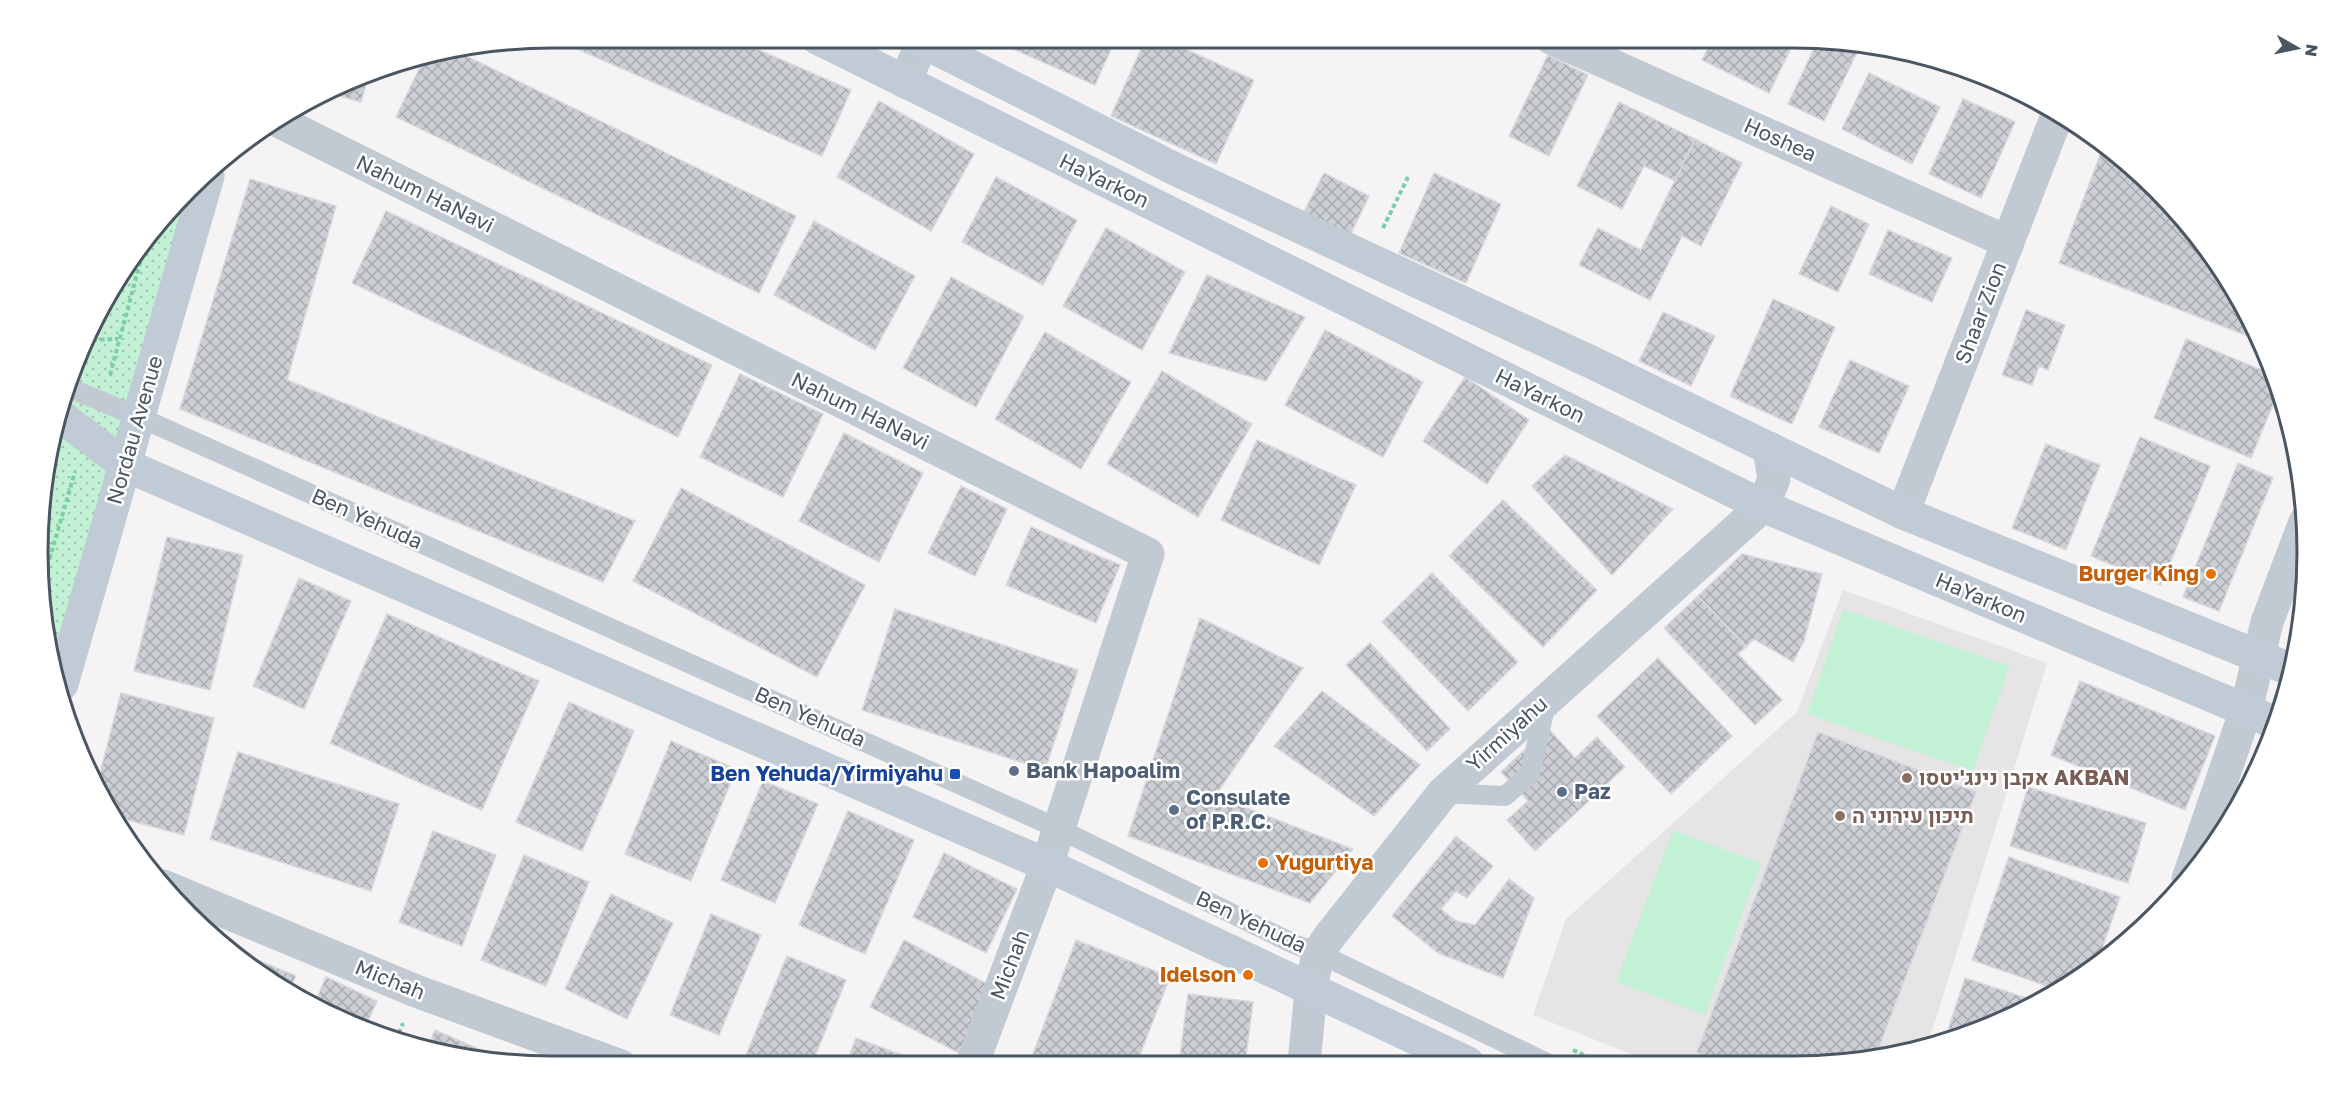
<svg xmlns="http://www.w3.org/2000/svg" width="2345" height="1104" viewBox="0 0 2345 1104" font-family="'Golos Text',Heebo,sans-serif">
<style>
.education{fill:#e6e4e5}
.green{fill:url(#green-dots)}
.pitch{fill:#c3f1d5}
.building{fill:url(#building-cross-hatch);stroke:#d7d9de;stroke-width:1.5}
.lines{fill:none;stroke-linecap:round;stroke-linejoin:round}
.path{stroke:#7ad0a6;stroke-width:4;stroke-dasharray:4.5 3;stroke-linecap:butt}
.lane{stroke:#c1cad2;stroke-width:20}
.street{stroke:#c1cad2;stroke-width:33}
.secondary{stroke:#c1cbd6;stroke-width:33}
.food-dot{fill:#e8710a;stroke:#fff;stroke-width:2}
.service-dot{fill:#5c6f8a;stroke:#fff;stroke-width:2}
.transit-dot{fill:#1a4fb4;stroke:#fff;stroke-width:2}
.education-dot{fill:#8d6e63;stroke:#fff;stroke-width:2}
.labels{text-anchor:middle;stroke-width:5;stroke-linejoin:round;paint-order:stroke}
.street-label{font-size:21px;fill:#4a5661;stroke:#fff}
.food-label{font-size:21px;font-weight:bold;fill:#c56008;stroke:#fff;text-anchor:end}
.service-label{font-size:21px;font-weight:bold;fill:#4e5e75;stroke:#fff;text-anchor:start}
.transit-label{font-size:21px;font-weight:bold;fill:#164399;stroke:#fff;text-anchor:end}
.education-label{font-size:21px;font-weight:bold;fill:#785e54;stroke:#fff;text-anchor:start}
.rim{fill:none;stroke:#4a5661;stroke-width:3}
</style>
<defs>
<pattern id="green-dots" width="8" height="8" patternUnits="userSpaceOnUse" patternTransform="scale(1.5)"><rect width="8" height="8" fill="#c3f1d5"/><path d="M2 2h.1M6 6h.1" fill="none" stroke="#a0c6b0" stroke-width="1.8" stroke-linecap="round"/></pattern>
<pattern id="building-cross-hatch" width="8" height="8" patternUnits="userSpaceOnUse" patternTransform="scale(1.5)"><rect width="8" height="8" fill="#cdcfd5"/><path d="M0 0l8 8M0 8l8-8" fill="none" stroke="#a8abb0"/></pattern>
</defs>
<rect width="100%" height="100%" fill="#f5f3f3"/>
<polygon class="education" points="1843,590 2047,663 1928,1044 1860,1062 1653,1063 1533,1015 1566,919 1797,712"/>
<polygon class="green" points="189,197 54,658 42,620 46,485 95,321 124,266"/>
<g class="pitch">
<polygon points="1843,609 2010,666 1973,771 1807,714"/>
<polygon points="1673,830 1761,863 1705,1015 1616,982"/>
</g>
<g class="building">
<polygon points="552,38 731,38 851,90 822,156"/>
<polygon points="988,38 1116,38 1095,85"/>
<polygon points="1146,38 1161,38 1254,80 1216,164 1111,116"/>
<polygon points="1667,38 1701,38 1695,50"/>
<polygon points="1713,38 1796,38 1769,93 1702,60"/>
<polygon points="1818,40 1861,44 1824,121 1788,104"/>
<polygon points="460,53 796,216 759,293 396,117 424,59"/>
<polygon points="1548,55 1588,75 1549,156 1509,136"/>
<polygon points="1949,64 1990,77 2017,91 2016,94 1948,67"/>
<polygon points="1869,73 1940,107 1912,164 1842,129"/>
<polygon points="369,74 361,102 332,94"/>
<polygon points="1963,99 2015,122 1981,198 1929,174"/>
<polygon points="879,101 974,154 931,231 837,177"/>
<polygon points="1619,102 1695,139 1675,181 1644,166 1622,209 1577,186"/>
<polygon points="1695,139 1742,163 1701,246 1682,236 1650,300 1579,265 1598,228 1641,250"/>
<polygon points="2104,145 2157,188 2221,266 2261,341 2059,263"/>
<polygon points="1324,173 1369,196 1350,235 1304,212"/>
<polygon points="1434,173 1501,204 1466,283 1399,253"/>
<polygon points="996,177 1077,220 1043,285 962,242"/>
<polygon points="250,179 336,206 287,380 635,521 603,582 180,409"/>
<polygon points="1831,206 1869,224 1838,292 1799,274"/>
<polygon points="386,211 712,365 678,437 352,283"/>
<polygon points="814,221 915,276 875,350 774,295"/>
<polygon points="1106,228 1185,272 1142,350 1063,306"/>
<polygon points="1888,230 1952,258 1932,302 1869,274"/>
<polygon points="1207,275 1305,317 1266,381 1169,353"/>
<polygon points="951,277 1024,316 976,407 903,368"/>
<polygon points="1773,299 1835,327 1792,424 1730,396"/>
<polygon points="2026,310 2065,325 2048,370 2039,366 2032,385 2002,375"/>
<polygon points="1663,312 1715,336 1691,386 1639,361"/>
<polygon points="1325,330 1423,382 1383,457 1285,405"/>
<polygon points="1045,332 1131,382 1081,469 995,419"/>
<polygon points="2186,339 2274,375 2279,390 2251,458 2154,418"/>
<polygon points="1850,360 1909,386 1879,453 1819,427"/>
<polygon points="1162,371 1252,424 1198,517 1107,464"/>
<polygon points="740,374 823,414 783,497 700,457"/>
<polygon points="1465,377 1529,420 1487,484 1423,441"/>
<polygon points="844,433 923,473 879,562 799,521"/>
<polygon points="2140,437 2210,466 2161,585 2091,556"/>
<polygon points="1257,440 1356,485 1319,565 1221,520"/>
<polygon points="2046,444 2100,465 2066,550 2012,528"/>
<polygon points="1565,455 1673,509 1612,575 1532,486"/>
<polygon points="2238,463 2273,478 2219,611 2183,597"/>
<polygon points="961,486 1007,509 975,576 928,553"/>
<polygon points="681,488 865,585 817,677 633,581"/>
<polygon points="1503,500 1597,590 1543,647 1449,556"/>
<polygon points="1031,527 1120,565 1096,623 1006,585"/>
<polygon points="167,537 243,555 210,690 134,671"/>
<polygon points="1742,554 1822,574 1804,641 1793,662 1754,639 1746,647 1698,596"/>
<polygon points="1432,573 1518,662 1468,711 1382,622"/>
<polygon points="299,578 351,601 304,709 253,686"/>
<polygon points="1698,596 1746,647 1738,654 1782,700 1755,725 1664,628"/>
<polygon points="895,609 1078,670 1045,770 862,710"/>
<polygon points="387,614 539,681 482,810 330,743"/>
<polygon points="1200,618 1303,668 1215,796 1353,849 1310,903 1128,836"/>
<polygon points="1370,643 1450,729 1427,751 1346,665"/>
<polygon points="1658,658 1732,736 1671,794 1597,716"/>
<polygon points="2080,681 2215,736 2185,810 2051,755"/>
<polygon points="1322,691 1420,765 1374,816 1274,746"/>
<polygon points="121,693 214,718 184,835 113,816 96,788"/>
<polygon points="569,702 634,731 582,851 516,822"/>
<polygon points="1548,728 1575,758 1597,737 1625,767 1535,851 1507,820 1528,801 1501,772"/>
<polygon points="1818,732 1976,792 1875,1058 1860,1062 1725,1063 1697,1052"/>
<polygon points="671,741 736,769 691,881 625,854"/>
<polygon points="238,752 399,804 371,891 210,839"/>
<polygon points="763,781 818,804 775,903 721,880"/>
<polygon points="2028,787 2146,823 2128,883 2010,846"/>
<polygon points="848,811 914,840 865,954 799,925"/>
<polygon points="433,831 496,855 462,946 399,922"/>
<polygon points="1456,836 1493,866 1467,898 1456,891 1441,909 1456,921 1475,925 1509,879 1534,898 1503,978 1438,953 1392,916"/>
<polygon points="944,853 1017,889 986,953 913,917"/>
<polygon points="524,855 589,882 546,986 481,960"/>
<polygon points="2009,857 2120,897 2096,966 2056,989 1972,960"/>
<polygon points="611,894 673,923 627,1019 565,989"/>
<polygon points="711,914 761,935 719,1035 670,1015"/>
<polygon points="904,940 993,987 959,1053 870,1007"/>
<polygon points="1076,940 1170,977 1136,1065 1062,1065 1033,1054"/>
<polygon points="231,949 296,976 291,987 231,950"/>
<polygon points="787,956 846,980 811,1066 758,1066 744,1060"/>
<polygon points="326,977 377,1001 364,1030 355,1027 315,1002"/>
<polygon points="1965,978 2036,1001 1990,1027 1945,1039"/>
<polygon points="1188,994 1253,1002 1245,1064 1179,1064"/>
<polygon points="435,1030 504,1060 503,1062 451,1057 427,1049"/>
<polygon points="856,1038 929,1065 846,1065"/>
<polygon points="523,1055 552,1066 520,1063"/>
</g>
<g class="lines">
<g class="path">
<polyline points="1383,228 1408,177"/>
<polyline points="85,340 118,339"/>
<polyline points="110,375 145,244"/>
<polyline points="43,581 75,472"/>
<polyline points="396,1040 403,1023"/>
<polyline points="1573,1050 1601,1063"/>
</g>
<g class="lane">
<polyline points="67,387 139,417 1059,829 1294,944 1318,953 1547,1063"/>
<polyline points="1443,793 1505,796 1530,774 1546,703"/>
</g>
<g class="street">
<polyline points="1551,38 2008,242"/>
<polyline points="905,82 924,38"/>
<polyline points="280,122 1148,554 1047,865 972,1065"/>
<polyline points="1903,513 2058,113"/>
<polyline points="2188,879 2246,710 2267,622 2305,522"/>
<polyline points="163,886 416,991 621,1066"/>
<polyline points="1304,1064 1311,990 1318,953 1329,937 1443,793 1763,506 1774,479 1769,448"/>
</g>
<g class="secondary">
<polyline points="817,38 1763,506 2276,723"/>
<polyline points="915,38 1177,170 1591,362 1903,513 2292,670"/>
<polyline points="59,415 125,465 1047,865 1468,1063"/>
<polyline points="62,684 208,176"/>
</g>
</g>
<g class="food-dot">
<circle cx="2211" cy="574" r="6"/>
<circle cx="1263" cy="863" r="6"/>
<circle cx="1248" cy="975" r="6"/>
</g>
<g class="service-dot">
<circle cx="1014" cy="771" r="6"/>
<circle cx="1562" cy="792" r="6"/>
<circle cx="1174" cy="810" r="6"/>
</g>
<rect class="transit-dot" x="949" y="768" width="12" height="12" rx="3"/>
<g class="education-dot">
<circle cx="1907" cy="778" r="6"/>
<circle cx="1840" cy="816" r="6"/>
</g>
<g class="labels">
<g class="street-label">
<text transform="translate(1780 140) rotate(24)" y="7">Hoshea</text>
<text transform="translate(1104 181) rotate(26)" y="7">HaYarkon</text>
<text transform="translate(425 194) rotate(26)" y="7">Nahum HaNavi</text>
<text transform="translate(1981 313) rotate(-69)" y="7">Shaar Zion</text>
<text transform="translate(1540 396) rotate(26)" y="7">HaYarkon</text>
<text transform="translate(860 411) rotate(26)" y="7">Nahum HaNavi</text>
<text transform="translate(135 430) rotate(-74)" y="7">Nordau Avenue</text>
<text transform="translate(367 519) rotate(24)" y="7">Ben Yehuda</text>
<text transform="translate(1981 598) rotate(23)" y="7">HaYarkon</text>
<text transform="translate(810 717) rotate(24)" y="7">Ben Yehuda</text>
<text transform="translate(1507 734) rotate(-42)" y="7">Yirmiyahu</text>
<text transform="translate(1251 922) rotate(25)" y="7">Ben Yehuda</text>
<text transform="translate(1010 965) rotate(-69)" y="7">Michah</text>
<text transform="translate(390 980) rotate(22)" y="7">Michah</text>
</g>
<g class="food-label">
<text x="2199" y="581">Burger King</text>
<text x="1275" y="870" text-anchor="start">Yugurtiya</text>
<text x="1236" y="982">Idelson</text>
</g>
<g class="service-label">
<text x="1026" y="778">Bank Hapoalim</text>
<text x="1574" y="799">Paz</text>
<text x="1186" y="805">Consulate<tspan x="1186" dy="24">of P.R.C.</tspan></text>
</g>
<g class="transit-label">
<text x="943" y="781">Ben Yehuda/Yirmiyahu</text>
</g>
<g class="education-label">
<text x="1919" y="785">אקבן נינג'יטסו AKBAN</text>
<text x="1852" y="823">תיכון עירוני ה</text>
</g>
</g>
<path d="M0 0H2345V1104H0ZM552 48H1793A504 504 0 0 1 2297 552V552A504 504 0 0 1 1793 1056H552A504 504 0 0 1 48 552V552A504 504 0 0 1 552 48Z" fill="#fff" fill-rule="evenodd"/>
<path class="rim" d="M552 48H1793A504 504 0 0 1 2297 552V552A504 504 0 0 1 1793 1056H552A504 504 0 0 1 48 552V552A504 504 0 0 1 552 48Z"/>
<g transform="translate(2297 48) rotate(99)" stroke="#ffffff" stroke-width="4.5" paint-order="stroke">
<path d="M0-4.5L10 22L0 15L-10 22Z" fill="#4a5661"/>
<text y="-9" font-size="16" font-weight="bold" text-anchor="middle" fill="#4a5661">N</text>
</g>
</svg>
